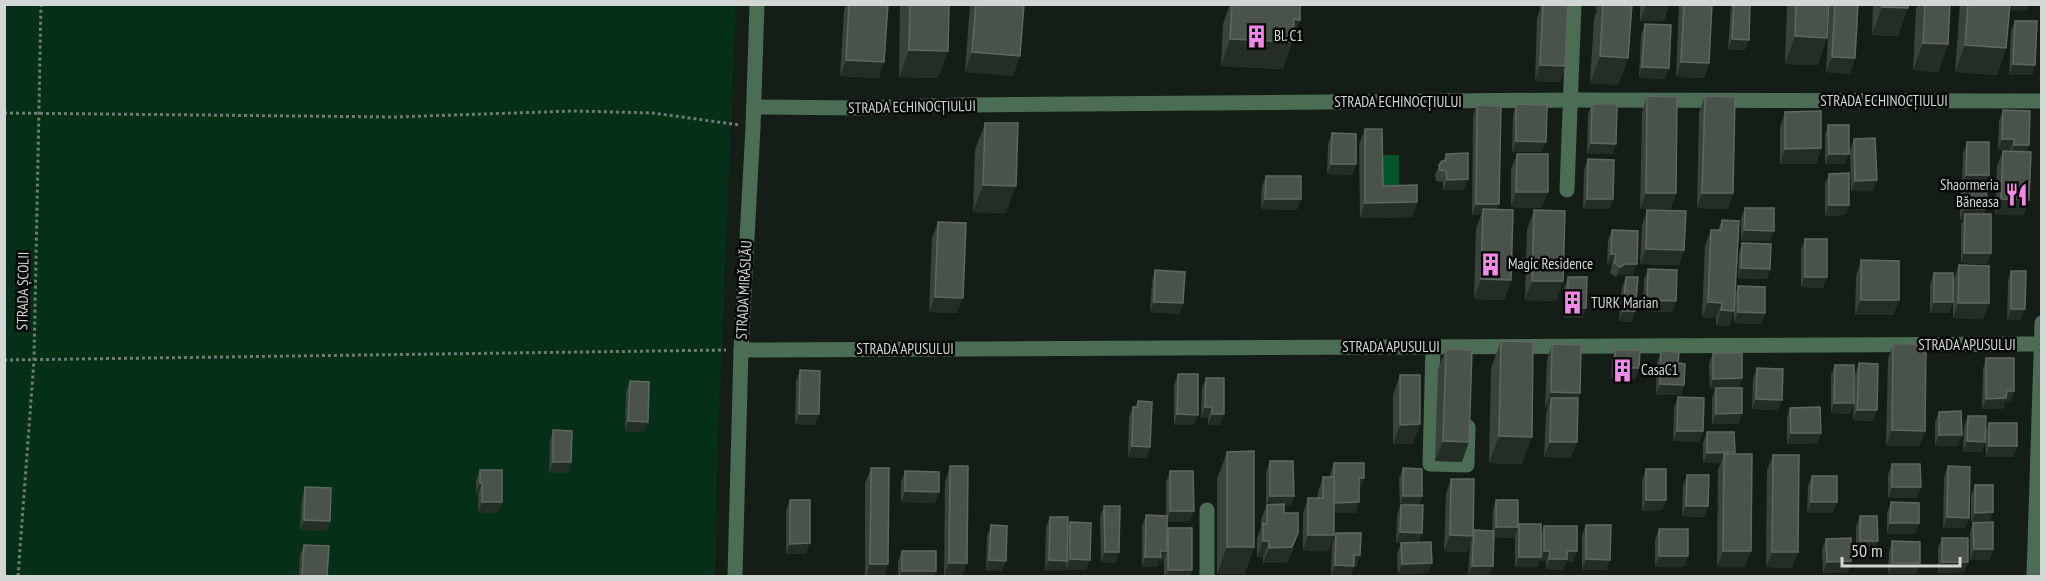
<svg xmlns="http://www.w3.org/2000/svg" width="2046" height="581" viewBox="0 0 2046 581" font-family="'PT Sans Narrow',sans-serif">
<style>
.green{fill:#053017}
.water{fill:#05552b}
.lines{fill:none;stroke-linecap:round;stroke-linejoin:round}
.path{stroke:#727974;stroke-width:3;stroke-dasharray:3 3;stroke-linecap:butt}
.minor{stroke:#4b6d55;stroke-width:15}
.wall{fill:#39423b}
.shaded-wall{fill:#242d26}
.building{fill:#4a524c;stroke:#5f6761;stroke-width:1.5}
.labels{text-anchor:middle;stroke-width:5;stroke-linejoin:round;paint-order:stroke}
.poi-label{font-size:15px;fill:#d2d7d3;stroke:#040705;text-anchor:start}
.street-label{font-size:15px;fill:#d2d7d3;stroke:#040705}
</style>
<rect width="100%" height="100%" fill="#151d17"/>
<polygon class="green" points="4,5 736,5 718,438 715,576 5,576"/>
<polygon class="water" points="1379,155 1399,155 1399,191 1380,192"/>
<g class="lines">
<g class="path">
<polyline points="4,113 396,117 573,111 653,113 740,125"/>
<polyline points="4,360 726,350"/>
<polyline points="18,576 34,360 41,4"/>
</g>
<g class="minor">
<polyline points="754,107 858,108 965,105 1570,100 2042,101"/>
<polyline points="1567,190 1574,4"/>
<polyline points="1433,347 1430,464 1467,465 1468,427"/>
<polyline points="741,350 2041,344"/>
<polyline points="735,576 741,350 753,127 757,4"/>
<polyline points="1207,576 1207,510"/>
<polyline points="2034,576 2042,323"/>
</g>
</g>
<g class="wall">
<polygon points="846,4 888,4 879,78 840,76 844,11"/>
<polygon points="900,4 949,4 948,51 938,78 899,77"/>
<polygon points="970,4 1024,4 1020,56 1013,76 965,72"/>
<polygon points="1230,4 1300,4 1293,39 1283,69 1221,66 1223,24"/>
<polygon points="1540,4 1568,4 1565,66 1560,82 1535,81 1537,18 1540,10"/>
<polygon points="1595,4 1632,4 1628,58 1618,85 1590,83 1594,19 1597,10 1595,10"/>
<polygon points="1640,4 1669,4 1664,21 1640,21"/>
<polygon points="1679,4 1712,4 1709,63 1704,78 1676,77"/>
<polygon points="1731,4 1750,4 1745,50 1728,50"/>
<polygon points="1787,4 1829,4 1818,65 1785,64"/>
<polygon points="1830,4 1858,4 1855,58 1850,74 1826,72"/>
<polygon points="1873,4 1908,4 1898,36 1872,35"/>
<polygon points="1918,4 1950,4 1948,44 1938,72 1913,70 1916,9"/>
<polygon points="1960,4 2010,4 2006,48 1997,75 1955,72"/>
<polygon points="2015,21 2035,65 2032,75 2009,75 2011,31"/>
<polygon points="1645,24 1669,68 1665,79 1639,78 1641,35"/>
<polygon points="1647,96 1671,209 1640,209 1642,112"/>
<polygon points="1705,96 1733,193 1728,209 1697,208 1699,112"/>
<polygon points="1516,104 1542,152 1512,152 1513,115"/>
<polygon points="1592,104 1616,144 1612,154 1587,154 1588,114"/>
<polygon points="1477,105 1511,280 1504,300 1474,299 1476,229 1481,215 1472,215 1473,116"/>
<polygon points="2003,110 2029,145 2026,152 2024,215 1995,214 1997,166 2003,151 2010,151 2010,150 1998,150 1999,121"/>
<polygon points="1785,112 1821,148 1816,164 1780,164 1780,127"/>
<polygon points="985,123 1006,213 973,212 975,150"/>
<polygon points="1828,125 1845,164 1825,164 1825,135"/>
<polygon points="1365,129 1383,186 1417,202 1412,217 1360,218 1359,144"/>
<polygon points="1332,133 1356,164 1352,175 1327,174 1328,144"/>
<polygon points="1854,139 1877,180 1873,191 1851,191 1850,150"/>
<polygon points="1967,142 1989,175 1985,184 1986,209 1984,214 1991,253 1987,264 1961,263 1961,224 1963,220 1960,220 1960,194 1964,186 1962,186 1963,153"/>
<polygon points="1446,154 1464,190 1443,190 1443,182 1436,181 1435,175 1439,165 1443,161"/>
<polygon points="1517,154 1542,208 1511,207 1511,169"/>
<polygon points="1588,159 1613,199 1609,209 1583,209 1584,170"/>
<polygon points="1829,174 1845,215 1825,216 1825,184"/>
<polygon points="1266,176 1297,210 1261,209 1262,186"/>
<polygon points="1745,208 1770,241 1741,241 1741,218"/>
<polygon points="1534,210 1563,281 1556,301 1525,300 1527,230"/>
<polygon points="1647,210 1684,250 1679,265 1640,264 1642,225"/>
<polygon points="1722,220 1735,294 1738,286 1765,313 1761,324 1734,323 1734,312 1729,326 1716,326 1716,318 1702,317 1705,245 1711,230 1718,230"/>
<polygon points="938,222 957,313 929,312 932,238"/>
<polygon points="1612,230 1633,275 1621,274 1616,277 1610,273 1612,265 1607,264 1608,240"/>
<polygon points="1805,239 1823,288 1801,287 1801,249"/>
<polygon points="1742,243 1770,269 1767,279 1738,278 1739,253"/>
<polygon points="1861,260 1899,300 1893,315 1855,315 1856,276"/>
<polygon points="1959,265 1989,303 1983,319 1953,318 1953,303 1949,313 1930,313 1930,284 1934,273 1953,280"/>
<polygon points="1648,269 1673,312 1643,311 1644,279"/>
<polygon points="1155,270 1183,303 1179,314 1150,312 1152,281"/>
<polygon points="2011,271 2021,320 2007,320 2008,281"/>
<polygon points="1568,277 1586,308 1582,318 1563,318 1564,288"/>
<polygon points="1626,277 1635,311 1632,322 1619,321 1622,287"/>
<polygon points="1501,341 1522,464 1489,463 1491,368"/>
<polygon points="1552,344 1580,393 1578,398 1571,458 1544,457 1546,413 1548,407 1545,407 1547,360"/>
<polygon points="1893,344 1925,431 1919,446 1886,446 1888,359"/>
<polygon points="1446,349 1462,462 1435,461 1438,369"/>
<polygon points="1615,350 1639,368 1635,379 1611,378 1612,361"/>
<polygon points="1661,351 1678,363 1681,395 1656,395 1657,362"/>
<polygon points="1713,353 1742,378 1738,388 1739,424 1712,424 1712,399 1715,389 1710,389 1709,364"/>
<polygon points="1986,358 2014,391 2010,402 2005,402 2003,409 1982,409 1983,369"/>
<polygon points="1859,363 1873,421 1853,420 1855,374"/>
<polygon points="1835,365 1850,414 1831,413 1831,375"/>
<polygon points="1757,368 1778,410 1752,409 1753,378"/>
<polygon points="800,370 815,425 795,424 796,381"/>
<polygon points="1178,374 1194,425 1174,425 1174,385"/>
<polygon points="1400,375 1413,444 1393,444 1393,395"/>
<polygon points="1206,378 1220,425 1208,425 1208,418 1201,418 1202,388"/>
<polygon points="630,381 644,432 625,431 626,392"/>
<polygon points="1678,397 1703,431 1699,442 1673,441 1674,407"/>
<polygon points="1138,401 1150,447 1147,458 1128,457 1129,417 1133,407 1135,407"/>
<polygon points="1790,408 1821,433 1817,443 1787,444 1787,418"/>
<polygon points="1939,412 1958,446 1935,446 1935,422"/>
<polygon points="1968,416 1985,433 1989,423 2017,446 2013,457 1986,457 1985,437 1982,452 1963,452 1964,426"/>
<polygon points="553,430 571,462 568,473 549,473 550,441"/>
<polygon points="1707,432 1735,452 1745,567 1717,567 1718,469 1721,463 1703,463 1703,443"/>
<polygon points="1227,452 1245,574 1217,574 1217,479"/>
<polygon points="1773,455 1792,568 1766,567 1767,470"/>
<polygon points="1270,461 1294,496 1290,506 1284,506 1284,513 1293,549 1287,563 1263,563 1263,557 1257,557 1257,539 1261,527 1261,520 1266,506 1266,472"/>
<polygon points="1334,463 1364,478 1360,489 1359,489 1356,513 1334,513 1334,535 1328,551 1303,551 1303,514 1308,498 1317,498 1318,492 1323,477 1330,477 1330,474"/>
<polygon points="1892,464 1917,498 1888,498 1888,475"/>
<polygon points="950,466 962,576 944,576 945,482"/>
<polygon points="1948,466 1969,518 1965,528 1943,528 1944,477"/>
<polygon points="871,468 888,564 884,576 865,576 865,483"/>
<polygon points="1403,468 1422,496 1419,505 1422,533 1418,543 1428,573 1398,574 1397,554 1401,543 1404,543 1396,543 1397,515 1400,507 1399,479"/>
<polygon points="1646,469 1666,500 1662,510 1642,511 1642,480"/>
<polygon points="480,470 502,502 498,513 478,513 478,494 476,494 476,481"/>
<polygon points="905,471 939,492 935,503 901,502 901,482"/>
<polygon points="1170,471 1190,521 1167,522 1167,533 1168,528 1190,576 1164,576 1164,557 1163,561 1159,561 1157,567 1142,567 1142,526 1146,515 1166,516 1166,482"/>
<polygon points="1687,475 1708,506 1704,517 1682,516 1683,486"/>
<polygon points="1812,476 1833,513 1807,513 1808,486"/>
<polygon points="1451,479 1473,533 1474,530 1492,531 1493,510 1496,500 1514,538 1494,537 1493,566 1489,576 1468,576 1470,543 1467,552 1444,551 1446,494"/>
<polygon points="1975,485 1993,512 1989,522 1993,549 1990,560 1970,560 1970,533 1973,523 1971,523 1971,496"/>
<polygon points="305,487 330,521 326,531 300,530 302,498"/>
<polygon points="790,500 806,554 786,554 786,511"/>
<polygon points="1891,502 1915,534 1887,534 1887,513"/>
<polygon points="1104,506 1116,563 1101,562 1100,517"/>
<polygon points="1860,516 1874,551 1856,551 1856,527"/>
<polygon points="1050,517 1068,529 1070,522 1086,570 1066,570 1066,565 1064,571 1045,571 1046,527"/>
<polygon points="1519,524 1541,536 1544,526 1577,551 1573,562 1566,561 1563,570 1546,569 1546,561 1540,561 1540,558 1537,567 1515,567 1515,534"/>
<polygon points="991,525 1002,571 986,571 987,536"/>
<polygon points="1586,525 1607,570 1582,570 1582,535"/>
<polygon points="1659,529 1684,567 1655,567 1655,540"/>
<polygon points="1336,533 1357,566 1354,566 1350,576 1331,576 1332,544"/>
<polygon points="1942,538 1968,562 1964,572 1938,573 1938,548"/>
<polygon points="1826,539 1851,561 1848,572 1823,573 1822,549"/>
<polygon points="1892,541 1920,563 1916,574 1888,574 1889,552"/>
<polygon points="304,545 327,576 299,576 300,555"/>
<polygon points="902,551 934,576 898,576 898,561"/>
</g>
<g class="shaded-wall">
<polygon points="1597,4 1599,4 1597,10 1595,10"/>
<polygon points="2013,4 2029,4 2027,11 2011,10"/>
<polygon points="1646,5 1669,5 1664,21 1640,21"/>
<polygon points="1882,7 1908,8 1898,36 1872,35"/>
<polygon points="1294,19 1300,20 1283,69 1221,66 1230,39"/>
<polygon points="1795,36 1827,38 1818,65 1785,64"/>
<polygon points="1732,39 1749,40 1745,50 1728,50"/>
<polygon points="1923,43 1948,44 1938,72 1913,70"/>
<polygon points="1965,45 2006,48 1997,75 1955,72"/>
<polygon points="909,50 948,51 938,78 899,77"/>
<polygon points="972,52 1020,56 1013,76 965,72"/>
<polygon points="1600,56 1628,58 1618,85 1590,83"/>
<polygon points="1832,57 1855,58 1850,74 1826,72"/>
<polygon points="846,60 884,62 879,78 840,76"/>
<polygon points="1681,62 1709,63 1704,78 1676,77"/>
<polygon points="2013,64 2035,65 2032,75 2009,75"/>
<polygon points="1540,65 1565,66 1560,82 1535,81"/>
<polygon points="1642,67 1669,68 1665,79 1639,78"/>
<polygon points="2002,139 2014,139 2010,150 1998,150"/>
<polygon points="1516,141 1546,142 1542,152 1512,152"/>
<polygon points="1591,143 1616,144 1612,154 1587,154"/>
<polygon points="2014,145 2029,145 2025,156 2010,155"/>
<polygon points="1821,148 1816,164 1780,164 1785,149"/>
<polygon points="1829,154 1849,154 1845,164 1825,164"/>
<polygon points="1331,164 1356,164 1352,175 1327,174"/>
<polygon points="1966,175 1989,175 1985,186 1964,184 1964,186 1962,186"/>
<polygon points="1468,179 1464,190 1443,190 1447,180"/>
<polygon points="1877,180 1873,191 1851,191 1855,181"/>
<polygon points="983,185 1016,186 1006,213 973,212"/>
<polygon points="1516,192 1548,192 1542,208 1511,207"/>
<polygon points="1646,193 1676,193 1671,209 1640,209"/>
<polygon points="1702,193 1733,193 1728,209 1697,208"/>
<polygon points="1265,199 1301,199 1297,210 1261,209"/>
<polygon points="1587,199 1613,199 1609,209 1583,209"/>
<polygon points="2001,199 2029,200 2024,215 1995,214"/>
<polygon points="1417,202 1412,217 1360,218 1365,203"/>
<polygon points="1476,204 1499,204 1495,215 1483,209 1481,215 1472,215"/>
<polygon points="1829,205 1849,205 1845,215 1825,216"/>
<polygon points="1964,209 1986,209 1982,220 1965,214 1963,220 1960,220"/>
<polygon points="1744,230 1774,231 1770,241 1741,241"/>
<polygon points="1646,249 1684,250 1679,265 1640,264"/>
<polygon points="1964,253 1991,253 1987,264 1961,263"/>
<polygon points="1611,254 1616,254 1612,265 1607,264"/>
<polygon points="1625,264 1637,264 1633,275 1621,274 1616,277 1620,267"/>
<polygon points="1741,268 1770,269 1767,279 1738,278"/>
<polygon points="1805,277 1827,277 1823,288 1801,287"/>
<polygon points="1481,279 1511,280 1504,300 1474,299"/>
<polygon points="1532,281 1563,281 1556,301 1525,300"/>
<polygon points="935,297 963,298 957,313 929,312"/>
<polygon points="1647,300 1676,301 1673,312 1643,311"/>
<polygon points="1861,300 1899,300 1893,315 1855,315"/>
<polygon points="1154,302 1183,303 1179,314 1150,312"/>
<polygon points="1708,302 1722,303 1716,318 1702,317"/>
<polygon points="1934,302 1953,302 1949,313 1930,313"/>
<polygon points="1958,303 1989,303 1983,319 1953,318"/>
<polygon points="1567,307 1586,308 1582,318 1563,318"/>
<polygon points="2011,309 2025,309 2021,320 2007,320"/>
<polygon points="1721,310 1734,311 1729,326 1716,326"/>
<polygon points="1623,311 1635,311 1632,322 1619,321"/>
<polygon points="1738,312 1765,313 1761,324 1734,323"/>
<polygon points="1615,368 1639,368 1635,379 1611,378"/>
<polygon points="1742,378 1738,389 1710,389 1713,379"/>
<polygon points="1660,384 1684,385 1681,395 1656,395"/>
<polygon points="2007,391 2014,391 2010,402 2005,402 2003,409 1982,409 1986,399"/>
<polygon points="1551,392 1580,393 1574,408 1551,398 1548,407 1545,407"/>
<polygon points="1756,399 1782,400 1778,410 1752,409"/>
<polygon points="1834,403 1854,403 1850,414 1831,413"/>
<polygon points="1205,407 1212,407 1208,418 1201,418"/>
<polygon points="1857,410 1877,410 1873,421 1853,420"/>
<polygon points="1742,413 1739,424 1712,424 1716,414"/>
<polygon points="799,414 819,414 815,425 795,424"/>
<polygon points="1177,414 1198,415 1194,425 1174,425"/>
<polygon points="1212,414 1224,414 1220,425 1208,425"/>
<polygon points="628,421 648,422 644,432 625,431"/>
<polygon points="1420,424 1413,444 1393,444 1400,425"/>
<polygon points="1892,430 1925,431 1919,446 1886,446"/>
<polygon points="1677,431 1703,431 1699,442 1673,441"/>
<polygon points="1791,433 1821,433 1817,443 1787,444"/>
<polygon points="1939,435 1962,435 1958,446 1935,446"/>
<polygon points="1499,436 1532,437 1522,464 1489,463"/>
<polygon points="1443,441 1469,442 1462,462 1435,461"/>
<polygon points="1967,441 1985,442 1982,452 1963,452"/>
<polygon points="1550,442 1577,442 1571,458 1544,457"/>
<polygon points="1132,446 1150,447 1147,458 1128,457"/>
<polygon points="1989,446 2017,446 2013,457 1986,457"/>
<polygon points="1735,452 1731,463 1724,454 1721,463 1703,463 1707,453"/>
<polygon points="553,462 571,462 568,473 549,473"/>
<polygon points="1359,478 1364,478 1360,489 1355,489"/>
<polygon points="480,483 482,483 478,494 476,494"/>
<polygon points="1892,487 1921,487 1917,498 1888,498"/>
<polygon points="905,491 939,492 935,503 901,502"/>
<polygon points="1270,496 1294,496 1290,506 1266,506"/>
<polygon points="1403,496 1422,496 1418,507 1401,505 1399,507"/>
<polygon points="1646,500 1666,500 1662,510 1642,511"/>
<polygon points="482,502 502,502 498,513 478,513"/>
<polygon points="1359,502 1356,513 1330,513 1334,503"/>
<polygon points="1811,502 1837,502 1833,513 1807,513"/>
<polygon points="1686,506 1708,506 1704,517 1682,516"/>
<polygon points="1170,511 1194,511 1190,521 1167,522"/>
<polygon points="1993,512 1989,523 1971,523 1975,513"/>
<polygon points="1947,517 1969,518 1965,528 1943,528"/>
<polygon points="304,520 330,521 326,531 300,530"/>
<polygon points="1890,523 1919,523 1915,534 1887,534"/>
<polygon points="1496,527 1518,527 1514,538 1492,537"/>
<polygon points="1400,532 1422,533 1418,543 1396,543"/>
<polygon points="1298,533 1287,563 1263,563 1269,548"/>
<polygon points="1308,535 1334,535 1328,551 1303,551"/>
<polygon points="1450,535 1473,536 1467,552 1444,551"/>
<polygon points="1263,541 1269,541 1263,557 1257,557"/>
<polygon points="1860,541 1878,541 1874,551 1856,551"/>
<polygon points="810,543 806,554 786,554 790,544"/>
<polygon points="1227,547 1254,547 1245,574 1217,574"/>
<polygon points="1974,549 1993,549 1990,560 1970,560"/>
<polygon points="1160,551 1167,551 1163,561 1159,561 1157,567 1142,567 1145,557"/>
<polygon points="1544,551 1550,551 1546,561 1540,561"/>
<polygon points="1567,551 1577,551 1573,562 1566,561 1563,570 1546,569 1549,559"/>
<polygon points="1723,551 1751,551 1745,567 1717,567"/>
<polygon points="1105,552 1119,552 1116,563 1101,562"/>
<polygon points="1772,552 1798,552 1792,568 1766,567"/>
<polygon points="1354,555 1360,555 1357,566 1354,566 1350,576 1331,576 1335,565"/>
<polygon points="1659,556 1688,556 1684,567 1655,567"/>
<polygon points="1519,557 1541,557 1537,567 1515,567"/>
<polygon points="1070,559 1090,560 1086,570 1066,570"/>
<polygon points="1586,559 1610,560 1607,570 1582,570"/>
<polygon points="989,560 1006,561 1002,571 986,571"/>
<polygon points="1049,560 1067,561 1064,571 1045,571"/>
<polygon points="1851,561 1848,572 1823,573 1827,562"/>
<polygon points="1942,562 1968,562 1964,572 1938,573"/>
<polygon points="949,563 967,563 962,576 944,576"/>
<polygon points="1432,563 1428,573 1398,574 1402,564"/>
<polygon points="1892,563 1920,563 1916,574 1888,574"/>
<polygon points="870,564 888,564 884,576 866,576"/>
<polygon points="1472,566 1493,566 1489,576 1468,576"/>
<polygon points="1168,570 1192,570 1190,576 1166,576"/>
<polygon points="902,571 936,571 934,576 900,576"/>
</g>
<g class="building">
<polygon points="849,4 888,4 884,62 846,60"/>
<polygon points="910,4 949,4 948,51 909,50"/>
<polygon points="976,4 1024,4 1020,56 972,52"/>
<polygon points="1232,4 1300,4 1300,20 1294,19 1293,42 1230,39"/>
<polygon points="1543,4 1568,4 1565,66 1540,65"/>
<polygon points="1603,4 1632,4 1628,58 1600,56"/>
<rect x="1646" y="4" width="23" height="1"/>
<polygon points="1684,4 1712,4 1709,63 1681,62"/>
<polygon points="1734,4 1750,4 1749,40 1732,39"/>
<polygon points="1796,4 1829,4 1827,38 1795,36"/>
<polygon points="1835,4 1858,4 1855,58 1832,57"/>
<polygon points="1882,4 1908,4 1908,8 1882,7"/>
<polygon points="1925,4 1950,4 1948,44 1923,43"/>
<polygon points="1968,4 2010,4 2006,48 1965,45"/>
<polygon points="2015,21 2037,21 2035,65 2013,64"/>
<polygon points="1645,24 1671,25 1669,68 1642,67"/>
<polygon points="1647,96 1677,97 1676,193 1646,193"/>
<polygon points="1705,96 1735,97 1733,193 1702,193"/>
<polygon points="1516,104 1547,105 1546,142 1516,141"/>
<polygon points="1592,104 1617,104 1616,144 1591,143"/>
<polygon points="1477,105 1501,106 1499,204 1476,204"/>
<polygon points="2003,110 2030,111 2029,145 2014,145 2014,139 2002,139"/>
<polygon points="1821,111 1821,148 1785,149 1785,112"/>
<polygon points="985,123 1018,123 1016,186 983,185"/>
<polygon points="1828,125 1849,125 1849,154 1829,154"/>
<polygon points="1365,129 1382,129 1383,186 1417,185 1417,202 1365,203"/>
<polygon points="1332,133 1356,134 1356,164 1331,164"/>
<polygon points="1875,138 1877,180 1855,181 1854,139"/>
<polygon points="1967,142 1989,142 1989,175 1966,175"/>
<polygon points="2003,151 2031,152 2029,200 2001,199"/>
<polygon points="1468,153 1468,179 1447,180 1446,171 1440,170 1439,165 1442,161 1446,161 1446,154"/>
<polygon points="1517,154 1548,154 1548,192 1516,192"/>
<polygon points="1588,159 1614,160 1613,199 1587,199"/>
<polygon points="1849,173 1849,205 1829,205 1829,174"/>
<polygon points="1266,176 1301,176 1301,199 1265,199"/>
<polygon points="1964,184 1987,184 1986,209 1964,209"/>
<polygon points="1745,208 1774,208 1774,231 1744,230"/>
<polygon points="1483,209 1513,210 1511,280 1481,279"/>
<polygon points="1534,210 1565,211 1563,281 1532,281"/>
<polygon points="1647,210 1686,211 1684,250 1646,249"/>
<polygon points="1965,214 1991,214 1991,253 1964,253"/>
<polygon points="1722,220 1739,221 1734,311 1721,310 1722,303 1708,302 1711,230 1721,230"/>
<polygon points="938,222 966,223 963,298 935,297"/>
<polygon points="1612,230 1638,231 1637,264 1625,264 1620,267 1614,262 1616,254 1611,254"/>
<rect x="1805" y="239" width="22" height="38"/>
<polygon points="1742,243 1771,244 1770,269 1741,268"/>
<polygon points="1861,260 1899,261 1899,300 1861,300"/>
<polygon points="1959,265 1989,266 1989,303 1958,303"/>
<polygon points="1648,269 1677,270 1676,301 1647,300"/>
<polygon points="1155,270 1185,272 1183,303 1154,302"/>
<polygon points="2011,271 2026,271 2025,309 2011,309"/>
<rect x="1934" y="273" width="19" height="29"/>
<polygon points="1568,277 1587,277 1586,308 1567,307"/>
<polygon points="1626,277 1638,277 1635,311 1623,311"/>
<polygon points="1738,286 1765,287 1765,313 1738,312"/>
<polygon points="1501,341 1533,342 1532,437 1499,436"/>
<polygon points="1552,344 1581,345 1580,393 1551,392"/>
<polygon points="1893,344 1926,344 1925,431 1892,430"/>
<polygon points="1446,349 1472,350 1469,442 1443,441"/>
<polygon points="1615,350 1640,350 1639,368 1615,368"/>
<polygon points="1661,351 1679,352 1678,363 1685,364 1684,385 1660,384"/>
<polygon points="1713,353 1742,353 1742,378 1713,379"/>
<polygon points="1986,358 2014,358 2014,391 2007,391 2006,398 1986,399"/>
<polygon points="1859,363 1878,364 1877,410 1857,410"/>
<polygon points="1835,365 1854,365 1854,403 1834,403"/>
<polygon points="1757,368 1783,369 1782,400 1756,399"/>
<polygon points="800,370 820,371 819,414 799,414"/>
<polygon points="1178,374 1198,374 1198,415 1177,414"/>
<polygon points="1400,375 1420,375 1420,424 1400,425"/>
<polygon points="1206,378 1224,378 1224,414 1212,414 1212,407 1205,407"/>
<polygon points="630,381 649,382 648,422 628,421"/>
<polygon points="1716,388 1742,388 1742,413 1716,414"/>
<polygon points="1678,397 1704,398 1703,431 1677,431"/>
<polygon points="1551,398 1578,398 1577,442 1550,442"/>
<polygon points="1138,401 1152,402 1150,447 1132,446 1133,407 1138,407"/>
<polygon points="1820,407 1821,433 1791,433 1790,408"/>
<polygon points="1961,411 1962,435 1939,435 1939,412"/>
<polygon points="1968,416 1986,416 1985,442 1967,441"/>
<rect x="1989" y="423" width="28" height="23"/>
<polygon points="553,430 572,431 571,462 553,462"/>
<polygon points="1707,432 1734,432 1735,452 1707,453"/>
<polygon points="1254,451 1254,547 1227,547 1227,452"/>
<polygon points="1724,454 1752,454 1751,551 1723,551"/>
<polygon points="1773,455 1799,455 1798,552 1772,552"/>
<polygon points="1270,461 1293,461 1294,496 1270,496"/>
<polygon points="1334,463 1364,463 1364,478 1359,478 1359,502 1334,503"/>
<polygon points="1892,464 1920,464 1921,487 1892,487"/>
<polygon points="950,466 968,466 967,563 949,563"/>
<polygon points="1948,466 1970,467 1969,518 1947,517"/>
<polygon points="871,468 889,468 888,564 870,564"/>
<polygon points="1403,468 1422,469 1422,496 1403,496"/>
<rect x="1646" y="469" width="20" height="31"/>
<polygon points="480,470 502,470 502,502 482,502 482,483 480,483"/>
<polygon points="905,471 939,472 939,492 905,491"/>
<polygon points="1170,471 1193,471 1194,511 1170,511"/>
<polygon points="1687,475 1709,475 1708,506 1686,506"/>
<polygon points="1812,476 1837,476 1837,502 1811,502"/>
<polygon points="1323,477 1334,477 1334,535 1308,535 1308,498 1323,498"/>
<polygon points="1451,479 1474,479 1473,536 1450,535"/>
<polygon points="1975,485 1993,485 1993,512 1975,513"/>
<polygon points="305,487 331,488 330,521 304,520"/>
<polygon points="790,500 810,500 810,543 790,544"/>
<rect x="1496" y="500" width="22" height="27"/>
<polygon points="1891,502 1919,503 1919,523 1890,523"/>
<polygon points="1284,504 1284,513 1298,513 1298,533 1292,547 1269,548 1269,541 1263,541 1263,523 1267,524 1267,505"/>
<polygon points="1401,505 1423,505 1422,533 1400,532"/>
<polygon points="1104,506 1120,506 1119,552 1105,552"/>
<polygon points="1146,515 1167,516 1167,551 1160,551 1161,557 1145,557"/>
<polygon points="1860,516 1877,516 1878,541 1860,541"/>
<polygon points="1050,517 1068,517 1067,561 1049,560"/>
<polygon points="1070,522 1091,523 1090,560 1070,559"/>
<polygon points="1993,522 1993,549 1974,549 1973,523"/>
<rect x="1519" y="524" width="22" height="33"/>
<polygon points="991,525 1007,526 1006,561 989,560"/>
<polygon points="1586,525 1611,525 1610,560 1586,559"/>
<polygon points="1544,526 1577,526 1577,551 1567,551 1567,559 1549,559 1550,551 1544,551"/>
<rect x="1168" y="528" width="24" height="42"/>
<rect x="1659" y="529" width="29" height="27"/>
<polygon points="1474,530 1494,531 1493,566 1472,566"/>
<polygon points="1336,533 1361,533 1360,555 1354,555 1354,566 1335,565"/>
<polygon points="1851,538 1851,561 1827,562 1826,539"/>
<rect x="1942" y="538" width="26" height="24"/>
<polygon points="1892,541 1920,542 1920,563 1892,563"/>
<polygon points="1431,542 1432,563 1402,564 1401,543"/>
<polygon points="304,545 329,546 327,576 302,576"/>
<rect x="902" y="551" width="34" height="20"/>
</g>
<defs>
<symbol id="building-bare" viewBox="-9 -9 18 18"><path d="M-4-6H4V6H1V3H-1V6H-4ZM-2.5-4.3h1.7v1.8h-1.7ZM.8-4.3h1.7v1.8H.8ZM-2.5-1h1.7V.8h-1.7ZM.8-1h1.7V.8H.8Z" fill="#f987e8" stroke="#040705" stroke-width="2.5" paint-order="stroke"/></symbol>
<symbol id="restaurant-bare" viewBox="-9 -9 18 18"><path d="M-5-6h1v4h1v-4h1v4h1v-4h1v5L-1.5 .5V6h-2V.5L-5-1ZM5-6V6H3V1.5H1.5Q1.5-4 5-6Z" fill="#f987e8" stroke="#040705" stroke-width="2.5" paint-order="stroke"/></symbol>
</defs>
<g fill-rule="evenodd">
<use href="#building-bare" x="1240" y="20" width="33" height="33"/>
<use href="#restaurant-bare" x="2000" y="178" width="33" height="33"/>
<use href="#building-bare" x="1474" y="248" width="33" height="33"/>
<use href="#building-bare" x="1556" y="286" width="33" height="33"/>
<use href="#building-bare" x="1606" y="354" width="33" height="33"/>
</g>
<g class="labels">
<g class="poi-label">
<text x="1274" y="41">Bl. C1</text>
<text x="1999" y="190" text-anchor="end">Shaormeria<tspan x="1999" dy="17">Băneasa</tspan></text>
<text x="1508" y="269">Magic Residence</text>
<text x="1591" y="308">TURK Marian</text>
<text x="1641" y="375">CasaC1</text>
</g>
<g class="street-label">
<text x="1884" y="106">STRADA ECHINOCȚIULUI</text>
<text x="1398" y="107">STRADA ECHINOCȚIULUI</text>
<text transform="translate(912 107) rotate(-1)" y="5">STRADA ECHINOCȚIULUI</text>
<text transform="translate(744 290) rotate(-87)" y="5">STRADA MIRĂSLĂU</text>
<text transform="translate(23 291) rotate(-89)" y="5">STRADA ȘCOLII</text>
<text x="1967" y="350">STRADA APUSULUI</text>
<text x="1391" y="352">STRADA APUSULUI</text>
<text x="905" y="354">STRADA APUSULUI</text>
</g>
</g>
<rect width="2046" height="581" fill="none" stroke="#d2d7d3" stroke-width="12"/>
<path d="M1842 557v9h118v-9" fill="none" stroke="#d2d7d3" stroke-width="3"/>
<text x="1851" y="557" font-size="18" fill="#d2d7d3" stroke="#040705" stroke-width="4.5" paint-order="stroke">50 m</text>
</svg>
